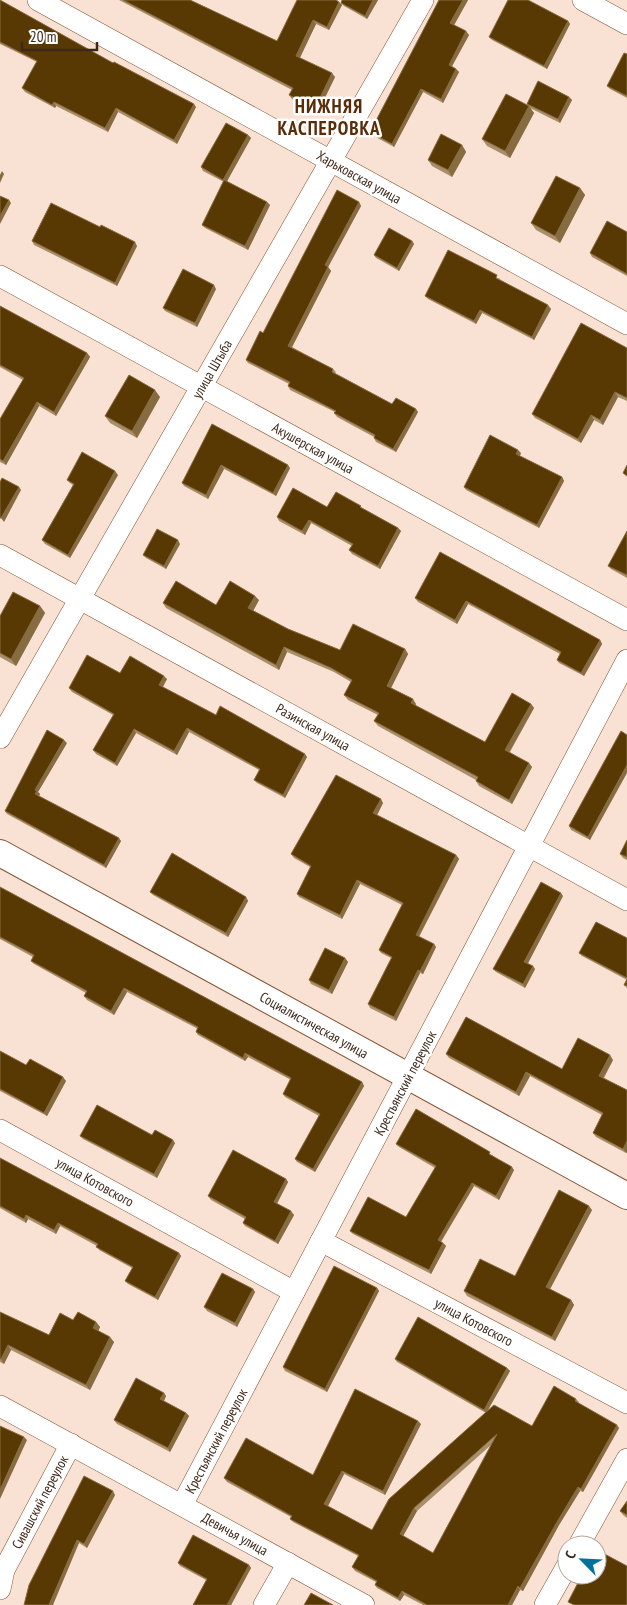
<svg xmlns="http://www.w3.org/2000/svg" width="627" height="1605" viewBox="0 0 627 1605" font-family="'PT Sans Narrow',sans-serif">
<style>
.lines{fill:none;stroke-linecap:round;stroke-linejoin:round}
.minor-casing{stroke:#855432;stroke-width:22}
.tertiary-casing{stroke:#855432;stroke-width:28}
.minor{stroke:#fff;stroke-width:21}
.tertiary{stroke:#fff;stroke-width:26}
.wall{fill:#a88e6b;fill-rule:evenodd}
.shaded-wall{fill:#886c41}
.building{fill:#583903;stroke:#886c41;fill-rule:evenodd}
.labels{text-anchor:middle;stroke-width:5;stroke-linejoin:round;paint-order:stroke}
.street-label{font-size:14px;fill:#3e281a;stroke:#fff}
.district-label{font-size:19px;font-weight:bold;letter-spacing:1px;fill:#5a2c07;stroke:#fff}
</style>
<rect width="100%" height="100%" fill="#f9e2d3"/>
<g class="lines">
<defs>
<g id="minor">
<polyline points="38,0 627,324"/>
<polyline points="583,0 627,24"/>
<polyline points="0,276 627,620"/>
<polyline points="0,555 627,900"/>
<polyline points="0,738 423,0"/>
<polyline points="0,1130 294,1292"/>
<polyline points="321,1241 627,1403"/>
<polyline points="0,1406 364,1605"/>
<polyline points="182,1505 627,660"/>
<polyline points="579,1545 627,1459"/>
<polyline points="0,1589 4,1570 71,1444"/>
<polyline points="264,1605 288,1563"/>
<polyline points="545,1605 567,1566"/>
</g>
<polyline id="tertiary" points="0,853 627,1196"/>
</defs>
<use href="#minor" class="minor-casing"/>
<use href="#tertiary" class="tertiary-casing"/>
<use href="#minor" class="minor"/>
<use href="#tertiary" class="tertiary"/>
</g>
<g class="wall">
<polygon points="0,0 113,63 196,107 177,144 118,112 108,132 56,106 55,108 25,92 22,88 37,62 0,44"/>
<polygon points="119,0 190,0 277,41 339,2 342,5 329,30 316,24 299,58 335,77 318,112 292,99 289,95 292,90"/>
<polygon points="378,0 367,19 344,6 341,3"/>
<polygon points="439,0 468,0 454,25 469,35 452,66 456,69 459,72 443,103 423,92 394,147 372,135 370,132"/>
<polygon points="568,21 570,24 547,69 492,40 489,37"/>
<polygon points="627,54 627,98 610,89 607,86"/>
<polygon points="569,97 572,100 560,123 530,108 534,113 510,158 487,146 482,139 528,105 527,104"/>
<polygon points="248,135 251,138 227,181 270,205 248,250 205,228 202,225 224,182 203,171 201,167"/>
<polygon points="462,145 466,152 452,177 432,166 428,160"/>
<polygon points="580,188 585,195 560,243 536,230 531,223"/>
<polygon points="359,202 361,206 328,267 331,271 292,347 333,369 336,372 335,373 392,404 418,412 396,452 376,442 374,438 374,437 337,417 334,413 335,412 290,390 288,386 289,384 248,363 246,360 263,333"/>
<polygon points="627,232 627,276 592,257 590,253"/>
<polygon points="32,241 137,246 117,286 34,245"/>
<polygon points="412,241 414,244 399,271 376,258 374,255"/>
<polygon points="500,278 499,279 551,309 534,340 482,313 476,324 428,299 425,296"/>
<polygon points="216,289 197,327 165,311 163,308"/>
<polygon points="0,306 87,353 90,357 56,416 39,406 6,465 0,462 0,419 23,380 0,367"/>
<polygon points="627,348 627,401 618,397 603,425 594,420 581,443 535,418 532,414"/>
<polygon points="160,397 137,438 110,423 105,416"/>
<polygon points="212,424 290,468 276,496 224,469 208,499 184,486 182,483"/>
<polygon points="521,453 520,456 562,477 564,481 539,528 466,490 464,487"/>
<polygon points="118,475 70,558 45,544 42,540 73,485 70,483 67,480"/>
<polygon points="327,507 364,509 398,528 401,531 380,569 352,554 349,550 352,546 311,523 305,535 279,521 277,517"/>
<polygon points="627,531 627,578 611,569 608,566"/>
<polygon points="180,544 166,569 146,558 143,555"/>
<polygon points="440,552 600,640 602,644 584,676 559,663 557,660 560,654 468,604 457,624 418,602 415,598"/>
<polygon points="259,600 253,611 288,629 340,650 405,649 408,654 391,688 416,704 415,706 485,742 531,704 534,708 510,752 532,767 512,804 479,786 476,781 476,780 378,726 374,721 378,715 348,700 344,695 351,682 334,672 287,652 279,670 166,608 163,603 216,605"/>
<polygon points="40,606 45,613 16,666 0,657 0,616"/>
<polygon points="120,673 167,679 163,687 216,715 307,757 285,798 257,783 254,780 259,770 189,732 177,755 136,733 117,766 96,754 93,750 113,715 72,692 69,688"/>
<polygon points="621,731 590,840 571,830 569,826"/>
<polygon points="67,743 38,792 40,794 39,796 121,841 106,868 7,814 5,811"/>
<polygon points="383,803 377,815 456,855 459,859 419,937 434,944 436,947 423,974 420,973 396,1021 370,1008 368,1004 391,958 381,953 379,950 402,905 360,884 342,919 299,897 297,894 310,867 294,858 291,854"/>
<polygon points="627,840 627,860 623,858 620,854"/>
<polygon points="0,887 362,1082 364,1086 315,1172 297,1162 295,1159 319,1116 285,1097 283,1094 291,1080 248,1057 245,1061 198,1035 196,1032 198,1029 127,992 114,1015 87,1000 84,996 86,993 34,964 31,961 33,957 0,939"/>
<polygon points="150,892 246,897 248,901 228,937 153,895"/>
<polygon points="563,896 528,963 535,969 525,988 496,972 493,969"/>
<polygon points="627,938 627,988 624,985 627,980 582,956 579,953"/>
<polygon points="345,958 348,962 332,994 311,984 309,980"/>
<polygon points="0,1051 26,1065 66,1081 47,1116 0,1091"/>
<polygon points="446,1054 562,1069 613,1060 604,1078 627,1090 627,1152 626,1153 596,1137 593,1133 602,1115 530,1076 519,1096 449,1058"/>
<polygon points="152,1135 175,1143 157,1178 83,1139 80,1136"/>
<polygon points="396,1144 493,1155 492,1156 514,1170 499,1200 474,1186 441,1242 443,1243 446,1246 431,1274 353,1234 350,1231 406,1217 435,1168 399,1147"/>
<polygon points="0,1158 179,1253 181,1256 158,1300 128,1284 125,1281 132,1268 99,1250 97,1246 60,1226 56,1234 28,1219 26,1223 0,1208"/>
<polygon points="286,1179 288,1182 277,1204 294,1215 278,1244 245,1226 243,1223 245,1219 211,1200 208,1196"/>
<polygon points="592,1210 550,1289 571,1300 574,1305 555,1341 467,1296 464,1291 515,1276"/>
<polygon points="377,1288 379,1291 327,1392 285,1371 283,1367"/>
<polygon points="253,1289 255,1292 237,1327 207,1311 204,1307"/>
<polygon points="0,1312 49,1335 73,1320 96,1322 100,1327 98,1331 114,1342 90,1390 11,1350 4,1364 0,1362"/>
<path d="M395 1359 507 1368 510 1371 487 1412 532 1426 576 1399 579 1402 578 1403 619 1428 583 1492 580 1491 559 1525 523 1591 520 1590 512 1605H423L404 1595 400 1601 377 1588 375 1585 376 1582 355 1571 352 1567 358 1556 293 1522 290 1519 291 1517 227 1482 224 1478 313 1475 421 1424 385 1495 344 1474 328 1506 372 1530 486 1413 397 1362ZM491 1445 433 1553 403 1536 417 1511Z"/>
<polygon points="164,1393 166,1396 164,1401 186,1413 189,1416 170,1452 117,1424 114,1420"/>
<polygon points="115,1495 87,1548 79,1543 29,1585"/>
<polygon points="627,1501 627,1518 623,1515 620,1511"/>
<polygon points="178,1563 249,1565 251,1568 231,1605 193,1605 206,1580 180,1566"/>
</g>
<g class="shaded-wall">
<polygon points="373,0 378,0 367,19 365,16"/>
<polygon points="463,0 468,0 453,27 450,23"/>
<polygon points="339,2 342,5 329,30 327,27"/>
<polygon points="313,20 316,24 299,60 296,56"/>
<polygon points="568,21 570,24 547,69 544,66"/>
<polygon points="466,31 469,35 451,68 449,65"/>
<polygon points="456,69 459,72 443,103 441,99"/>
<polygon points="332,73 335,77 318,112 315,108"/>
<polygon points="421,89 423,92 394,147 392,144"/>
<polygon points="569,97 572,100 560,123 558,119"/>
<polygon points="54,102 56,106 55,108 52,105"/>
<polygon points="194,104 196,107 177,144 174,140"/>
<polygon points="529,106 534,113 510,158 505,151"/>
<polygon points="116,108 118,112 108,132 105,128"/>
<polygon points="248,135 251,138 226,183 223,180"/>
<polygon points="462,145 466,152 452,177 448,170"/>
<polygon points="2,171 4,174 0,183 0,175"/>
<polygon points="580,188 585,195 560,243 555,236"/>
<polygon points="9,200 11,203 0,224 0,216"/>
<polygon points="267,202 270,205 248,250 245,246"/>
<polygon points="359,202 361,206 327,269 325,265"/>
<polygon points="412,241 414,244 399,271 397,268"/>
<polygon points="135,242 137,246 117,286 115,283"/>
<polygon points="328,267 331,271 291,349 288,346"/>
<polygon points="214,285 216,289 197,327 195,323"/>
<polygon points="548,305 551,309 534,340 532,337"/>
<polygon points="480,310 482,313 476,324 474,321"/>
<polygon points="87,353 90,357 56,416 54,412"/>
<polygon points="155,390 160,397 137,438 132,431"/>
<polygon points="615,392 618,397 603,425 600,420"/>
<polygon points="37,402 39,406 6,465 3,461"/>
<polygon points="416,409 418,412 396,452 393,449"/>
<polygon points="591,415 594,420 581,443 578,439"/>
<polygon points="518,450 521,453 519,457 516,454"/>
<polygon points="221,465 224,469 208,499 206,495"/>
<polygon points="288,465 290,468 276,496 273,493"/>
<polygon points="115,471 118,475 70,558 68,555"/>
<polygon points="562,477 564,481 539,528 537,525"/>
<polygon points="19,487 21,490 4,522 1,518"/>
<polygon points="309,520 311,523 305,535 302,531"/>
<polygon points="398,528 401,531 380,569 378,566"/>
<polygon points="178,540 180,544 166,569 164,566"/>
<polygon points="255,596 259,600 252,613 248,608"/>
<polygon points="466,601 468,604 457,624 455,620"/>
<polygon points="40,606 45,613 16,666 11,659"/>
<polygon points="600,640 602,644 584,676 581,673"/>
<polygon points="284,647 287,652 279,670 276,665"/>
<polygon points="405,649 408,654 390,690 387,686"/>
<polygon points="164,676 167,679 162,688 159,685"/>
<polygon points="413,699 416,704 414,708 411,703"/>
<polygon points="531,704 534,708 508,754 505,750"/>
<polygon points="187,728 189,732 177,755 174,751"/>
<polygon points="134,729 136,733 117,766 115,763"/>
<polygon points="64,740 67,743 38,792 40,794 38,798 35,794 35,790"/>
<polygon points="305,754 307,757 285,798 283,795"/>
<polygon points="529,763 532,767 512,804 509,800"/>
<polygon points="627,765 627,773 590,840 588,837"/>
<polygon points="381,799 383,803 376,817 373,813"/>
<polygon points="119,838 121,841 106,868 104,865"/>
<polygon points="456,855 459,859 418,938 416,935"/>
<polygon points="357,880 360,884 342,919 340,915"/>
<polygon points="561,893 563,896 527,965 524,962"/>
<polygon points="246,897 248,901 228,937 226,933"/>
<polygon points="434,944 436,947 423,974 420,971"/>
<polygon points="345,958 348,962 332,994 329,990"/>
<polygon points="533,966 535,969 525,988 523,984"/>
<polygon points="418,970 420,973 396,1021 394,1017"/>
<polygon points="124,988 127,992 114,1015 111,1011"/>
<polygon points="245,1053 248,1057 245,1061 243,1058"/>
<polygon points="610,1055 613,1060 602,1080 599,1076"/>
<polygon points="526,1072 530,1076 519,1096 516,1092"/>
<polygon points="63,1077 66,1081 47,1116 44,1113"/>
<polygon points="362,1082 364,1086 315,1172 313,1169"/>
<polygon points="173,1140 175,1143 157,1178 154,1174"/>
<polygon points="627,1141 627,1152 626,1153 623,1149"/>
<polygon points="512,1167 514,1170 499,1200 496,1196"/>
<polygon points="286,1179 288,1182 276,1205 274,1202"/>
<polygon points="472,1183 474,1186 440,1243 438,1240"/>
<polygon points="589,1206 592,1210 549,1291 546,1287"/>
<polygon points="291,1211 294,1215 278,1244 275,1241"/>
<polygon points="26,1215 28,1219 26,1223 24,1219"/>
<polygon points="58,1223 60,1226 56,1234 54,1230"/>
<polygon points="443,1243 446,1246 431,1274 429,1270"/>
<polygon points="179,1253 181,1256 158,1300 155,1297"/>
<polygon points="377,1288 379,1291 327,1392 325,1389"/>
<polygon points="253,1289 255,1292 237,1327 235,1323"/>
<polygon points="571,1300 574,1305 555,1341 552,1337"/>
<polygon points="96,1322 100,1327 97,1334 93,1328"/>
<polygon points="110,1337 114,1342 90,1390 86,1385"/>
<polygon points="8,1345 11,1350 4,1364 1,1359"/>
<polygon points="507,1368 510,1371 486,1413 484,1410"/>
<polygon points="164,1393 166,1396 163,1403 160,1399"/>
<polygon points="186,1413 189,1416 170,1452 168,1448"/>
<polygon points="418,1421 421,1424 385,1495 383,1491"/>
<polygon points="617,1425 619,1428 583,1492 581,1489"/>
<polygon points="24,1437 27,1440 0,1499 0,1490"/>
<polygon points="342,1471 344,1474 327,1508 324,1504"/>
<polygon points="578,1487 580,1491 559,1525 523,1591 520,1588 557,1522"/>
<polygon points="113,1491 115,1495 87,1548 84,1544"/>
<polygon points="414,1508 417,1511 402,1538 400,1534"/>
<polygon points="77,1540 79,1543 53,1605 49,1605"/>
<polygon points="249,1565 251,1568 231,1605 227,1605"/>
<polygon points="518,1586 520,1590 512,1605 508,1605"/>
<polygon points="402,1591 404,1595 400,1601 398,1598"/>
</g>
<g class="building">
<polygon points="0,0 113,63 114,62 194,104 174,140 116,108 105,128 54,102 52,105 22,88 37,61 0,42"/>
<polygon points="123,0 190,0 277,41 297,0 336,0 339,2 327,27 313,20 296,56 332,73 315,108 289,95 293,88"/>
<polygon points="342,0 373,0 365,16 341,3"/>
<polygon points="439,0 463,0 450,23 466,31 449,65 456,69 441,99 421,89 392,144 370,132"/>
<polygon points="508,0 528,0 568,21 544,66 489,37"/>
<polygon points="624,53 627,54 627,96 607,86"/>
<polygon points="538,81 569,97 558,119 527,104"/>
<polygon points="506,94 529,106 505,151 482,139"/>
<polygon points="226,123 248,135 223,180 201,167"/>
<polygon points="441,134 462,145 448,170 428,160"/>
<polygon points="556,176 580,188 555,236 531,223"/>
<polygon points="224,180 267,202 245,246 202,225"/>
<polygon points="337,190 359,202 325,265 328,267 288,346 333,369 332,372 392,404 396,398 416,409 393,449 374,438 375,435 334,413 336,411 288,386 290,382 246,360 260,331 263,333"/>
<polygon points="0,196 9,200 0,216"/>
<polygon points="51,203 100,227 101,225 135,242 115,283 32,241"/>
<polygon points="607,221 627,232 627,274 590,253"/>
<polygon points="389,228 412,241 397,268 374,255"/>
<polygon points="448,250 497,275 496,278 548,305 532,337 480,310 474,321 425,296"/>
<polygon points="183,269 214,285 195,323 163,308"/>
<polygon points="0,306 87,353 54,412 37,402 3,461 0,459 0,419 24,378 0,365"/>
<polygon points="581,323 627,348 627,398 615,392 600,420 591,415 578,439 532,414"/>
<polygon points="129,375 155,390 132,431 105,416"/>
<polygon points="212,424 288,465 273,493 221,465 206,495 182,483"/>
<polygon points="490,435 518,450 516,454 562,477 537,525 464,487"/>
<polygon points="82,452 115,471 68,555 42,540 74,484 67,480"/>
<polygon points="627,465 627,476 623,473"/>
<polygon points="2,478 19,487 1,518 0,518 0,482"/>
<polygon points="293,488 327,507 336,492 361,506 360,507 398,528 378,566 349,550 353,544 309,520 302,531 277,517"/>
<polygon points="157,529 178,540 164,566 143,555"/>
<polygon points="627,531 627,575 608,566"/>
<polygon points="440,552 600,640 581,673 557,660 561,652 466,601 455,620 415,598"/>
<polygon points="176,581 216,605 230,581 255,596 248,608 288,629 340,650 353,624 405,649 387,686 413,699 411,703 485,742 512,693 531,704 505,750 529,763 509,800 476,781 478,777 374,721 379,713 344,695 352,680 331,668 284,647 276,665 163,603"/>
<polygon points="13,592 40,606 11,659 0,653 0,616"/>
<polygon points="87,655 120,673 130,656 164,676 159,685 216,715 220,706 305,754 283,795 254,780 260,769 187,728 174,751 134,729 115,763 93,750 114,714 69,688"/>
<polygon points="47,730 64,740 35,790 37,791 35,794 119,838 104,865 5,811"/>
<polygon points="621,731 627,735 627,765 588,837 569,826"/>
<polygon points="336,775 381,799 373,813 456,855 416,935 434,944 420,971 418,970 394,1017 368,1004 392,957 379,950 403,903 357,880 340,915 297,894 311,866 291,854"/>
<polygon points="627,840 627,857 620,854"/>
<polygon points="172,853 246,897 226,933 150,892"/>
<polygon points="541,882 561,893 524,962 533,966 523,984 493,969"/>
<polygon points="0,887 362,1082 313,1169 295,1159 320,1114 283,1094 291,1078 245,1053 243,1058 196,1032 198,1027 124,988 111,1011 84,996 87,991 31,961 34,955 0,937"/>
<polygon points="596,922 627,938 627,978 579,953"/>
<polygon points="325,948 345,958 329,990 309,980"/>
<polygon points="627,979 627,986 624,985"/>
<polygon points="466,1017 562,1069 578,1038 610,1055 599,1076 627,1090 627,1141 623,1149 593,1133 603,1113 526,1072 516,1092 446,1054"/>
<polygon points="0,1051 26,1065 30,1059 63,1077 44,1113 0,1089"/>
<polygon points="97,1105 152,1135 155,1130 173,1140 154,1174 80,1136"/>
<polygon points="416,1109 490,1152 489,1154 512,1167 496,1196 472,1183 438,1240 443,1243 429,1270 350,1231 368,1197 406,1217 436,1166 396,1144"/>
<polygon points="233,1150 286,1179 274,1202 291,1211 275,1241 243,1223 246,1217 208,1196"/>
<polygon points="0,1158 179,1253 155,1297 125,1281 133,1267 96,1247 98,1244 58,1223 54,1230 26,1215 24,1219 0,1206"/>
<polygon points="559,1190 589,1206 546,1287 571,1300 552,1337 464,1291 480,1259 515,1276"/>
<polygon points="334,1266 377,1288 325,1389 283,1367"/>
<polygon points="222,1273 253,1289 235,1323 204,1307"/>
<polygon points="0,1312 49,1335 60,1313 73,1320 78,1312 96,1322 93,1328 110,1337 86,1385 8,1345 1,1359 0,1359"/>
<polygon points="418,1317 507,1368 484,1410 395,1359"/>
<polygon points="136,1378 164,1393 160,1399 186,1413 168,1448 114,1420"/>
<path d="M554 1386 576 1399 575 1401 617 1425 581 1489 578 1487 557 1522 520 1588 518 1586 508 1605H427L402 1591 398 1598 375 1585 377 1581 352 1567 359 1555 290 1519 292 1516 224 1478 246 1438 313 1475 355 1389 418 1421 383 1491 342 1471 324 1504 372 1530 389 1499 494 1405 532 1426ZM497 1434 433 1553 400 1534 414 1508Z"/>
<polygon points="0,1426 24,1437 0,1490"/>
<polygon points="84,1476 113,1491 84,1544 77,1540 49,1605 24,1605 29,1585"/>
<polygon points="627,1501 627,1515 620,1511"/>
<polygon points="193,1535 249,1565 227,1605 193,1605 207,1579 178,1563"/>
<polygon points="597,1550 627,1566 627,1605 574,1605 568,1602 582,1575 597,1575"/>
<polygon points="311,1593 333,1605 304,1605"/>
</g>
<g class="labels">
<g class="street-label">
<text transform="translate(359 177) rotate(29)" y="5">Харьковская улица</text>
<text transform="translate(212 369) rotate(-60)" y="5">улица Штыба</text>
<text transform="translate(313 448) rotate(29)" y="5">Акушерская улица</text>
<text transform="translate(313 727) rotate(29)" y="5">Разинская улица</text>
<text transform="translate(314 1025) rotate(29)" y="5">Социалистическая улица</text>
<text transform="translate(405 1083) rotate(-62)" y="5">Крестьянский переулок</text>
<text transform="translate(95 1182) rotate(29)" y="5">улица Котовского</text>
<text transform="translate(474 1322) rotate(28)" y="5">улица Котовского</text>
<text transform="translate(216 1441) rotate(-62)" y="5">Крестьянский переулок</text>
<text transform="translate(40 1502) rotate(-62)" y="5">Сивашский переулок</text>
<text transform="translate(235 1534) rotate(29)" y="5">Девичья улица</text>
</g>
<g class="district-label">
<text x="329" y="113">НИЖНЯЯ<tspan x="329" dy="22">КАСПЕРОВКА</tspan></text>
</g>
</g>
<g transform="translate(582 1560) rotate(294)"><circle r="24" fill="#ffffff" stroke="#b2a9a3"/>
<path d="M0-4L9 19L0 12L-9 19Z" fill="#02729d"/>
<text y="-8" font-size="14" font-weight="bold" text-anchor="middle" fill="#3e281a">С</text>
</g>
<path d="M22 42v8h75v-8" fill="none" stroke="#3e281a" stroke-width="2.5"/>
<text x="30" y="42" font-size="15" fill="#3e281a" stroke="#ffffff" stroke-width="4" paint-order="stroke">20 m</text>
</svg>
